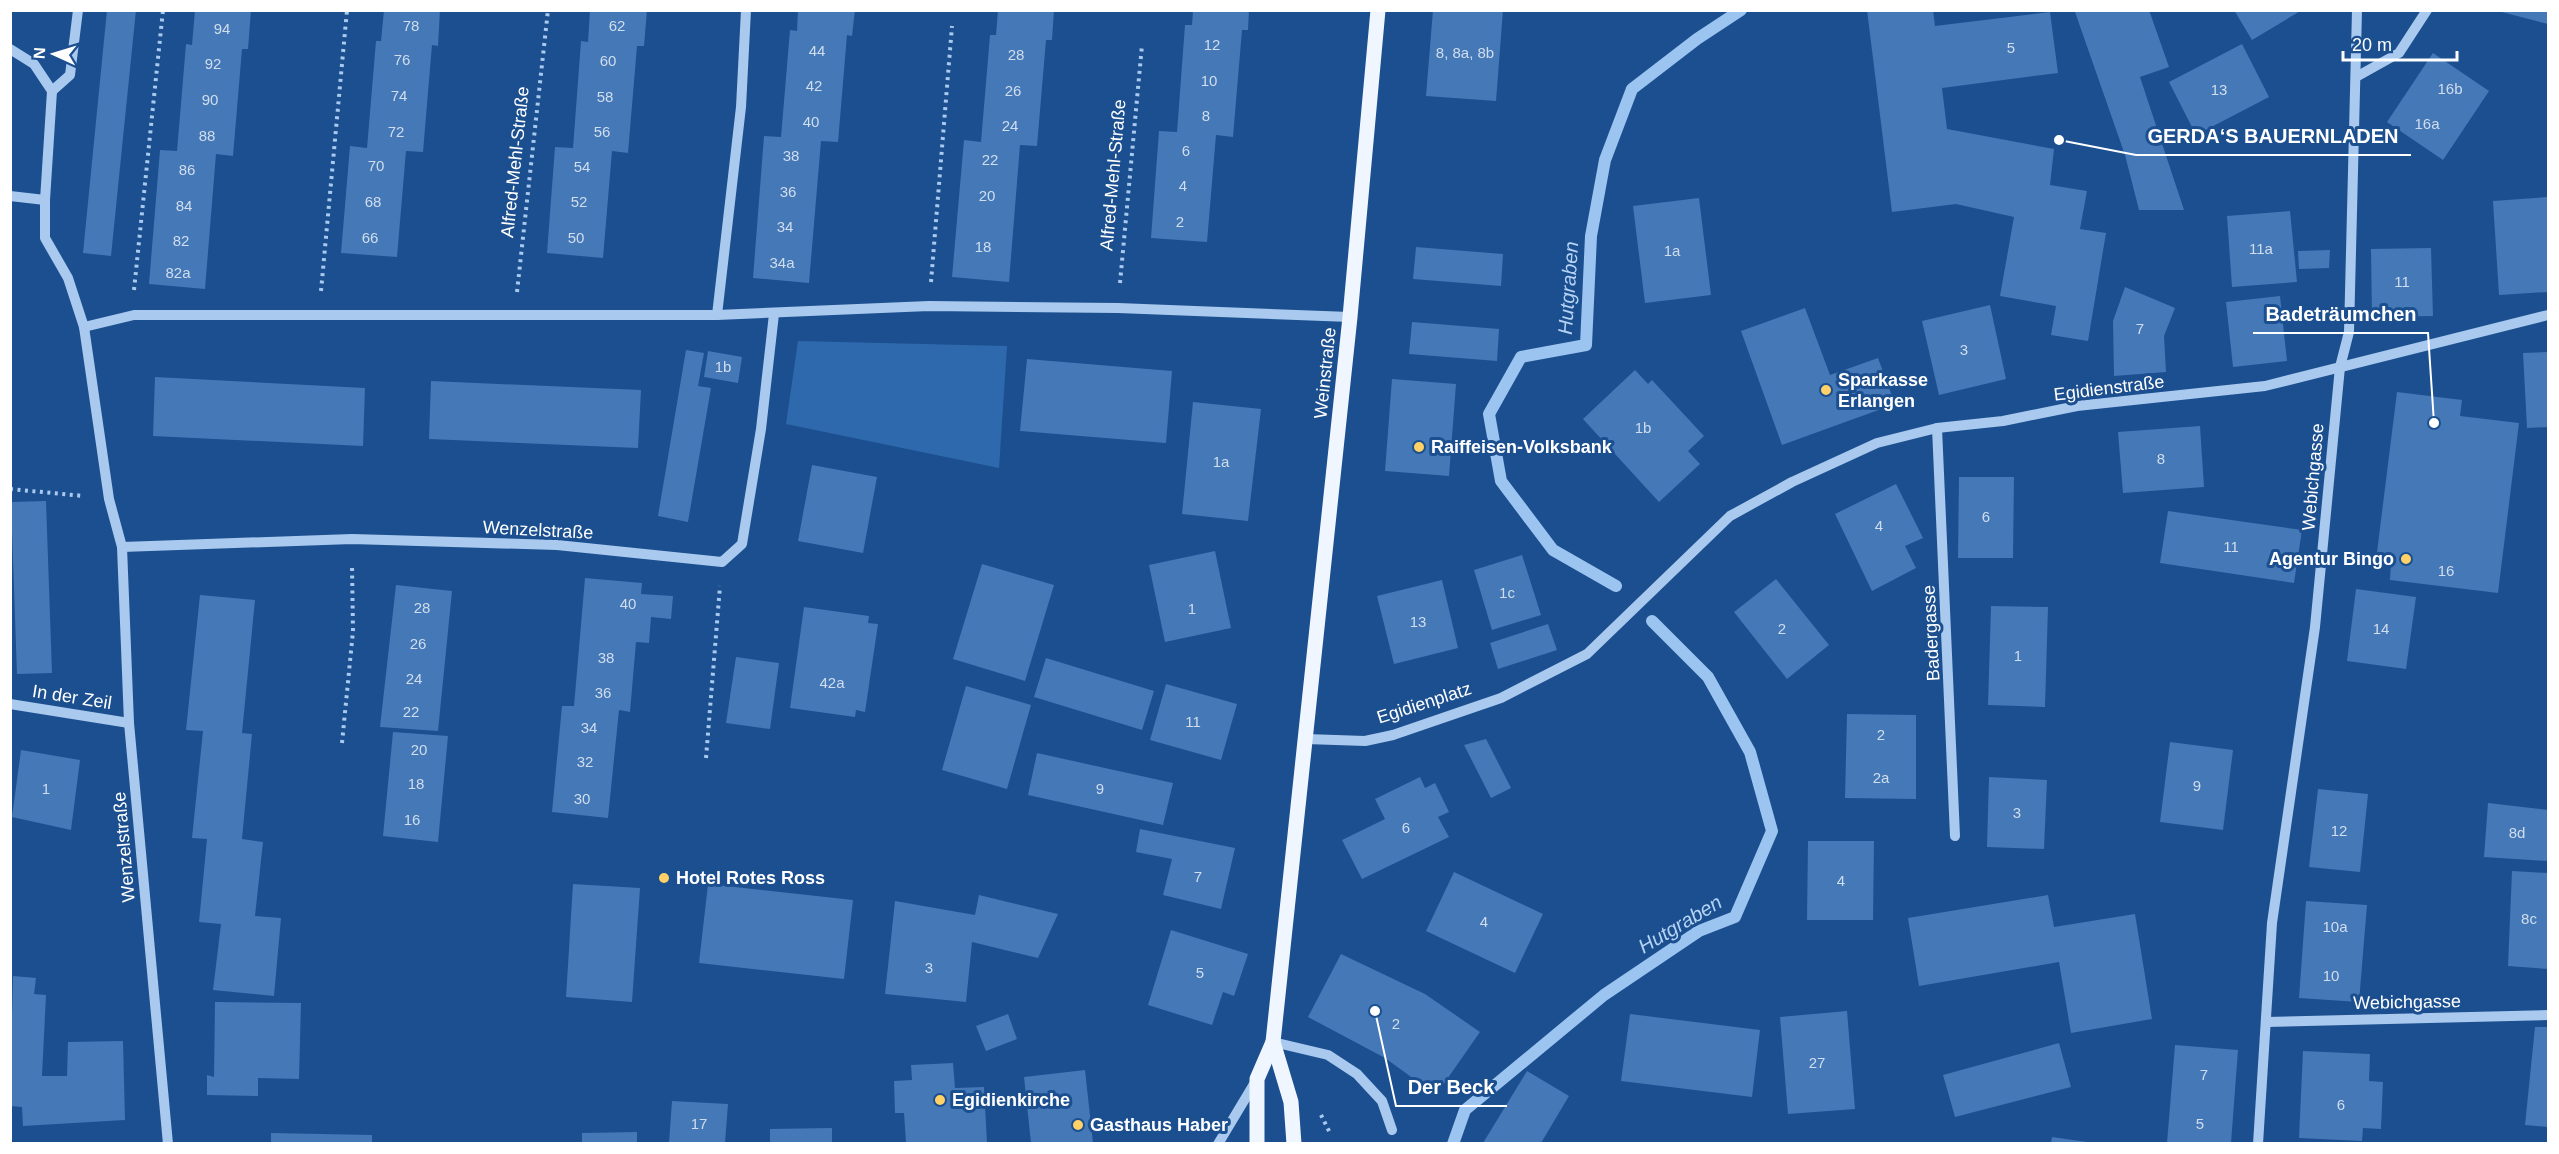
<svg xmlns="http://www.w3.org/2000/svg" width="2559" height="1154" viewBox="0 0 2559 1154" font-family="Helvetica,sans-serif">
<style>
.green{fill:#2e69ad}
.lines{fill:none;stroke-linecap:round;stroke-linejoin:round}
.stream{stroke:#9cc4f0;stroke-width:12}
.building{fill:#4478b7}
.path{stroke:#a9c9ee;stroke-width:4;stroke-dasharray:3 4.5;stroke-linecap:butt}
.minor{stroke:#a9c9ee;stroke-width:10}
.major{stroke:#f0f6ff;stroke-width:15}
.poi-dot{fill:#ffd166;stroke:#1b4f8f;stroke-width:2}
.labels{text-anchor:middle;stroke-width:6;stroke-linejoin:round;paint-order:stroke}
.number-label{font-size:15px;fill:#d0dded}
.street-label{font-size:18px;fill:#fff;stroke:#1b4f8f}
.poi-label{font-size:18px;font-weight:bold;fill:#fff;stroke:#1b4f8f;text-anchor:start}
.water-label{font-size:20px;font-style:italic;fill:#b5d3f5;stroke:#1b4f8f}
.leader{fill:none;stroke:#fff;stroke-width:2}
.callout-dot{fill:#fff;stroke:#1b4f8f;stroke-width:2}
.callout-label{font-size:20px;text-anchor:middle;font-weight:bold;fill:#fff;stroke:#1b4f8f;stroke-width:6;stroke-linejoin:round;paint-order:stroke}
</style>
<rect width="100%" height="100%" fill="#1b4f8f"/>
<polygon class="green" points="798,341 1007,346 999,468 786,424"/>
<g class="lines">
<g class="stream">
<polyline points="1616,586 1553,550 1501,481 1489,414 1521,357 1586,345 1591,236 1605,160 1632,89 1697,39 1741,10"/>
<polyline points="1453,1144 1465,1110 1604,995 1699,931 1735,917 1772,831 1750,752 1708,677 1652,621"/>
</g>
</g>
<g class="building">
<polygon points="107,10 136,10 111,256 83,253"/>
<polygon points="195,10 251,10 248,49 242,49 233,156 216,154 205,289 149,284 160,150 177,151 186,44 192,45"/>
<polygon points="384,10 440,10 438,46 432,45 423,152 406,151 397,257 341,253 350,146 367,148 376,41 381,41"/>
<polygon points="590,10 647,10 644,46 637,46 628,153 612,151 603,258 547,253 555,147 573,148 581,41 588,42"/>
<polygon points="798,10 855,10 852,36 847,35 838,142 821,141 809,283 753,278 764,136 781,137 790,30 797,31"/>
<polygon points="998,10 1054,10 1052,40 1046,40 1037,146 1020,145 1009,282 952,277 964,140 981,142 990,35 996,35"/>
<polygon points="1193,10 1249,10 1248,30 1242,30 1233,137 1216,135 1207,242 1151,238 1159,131 1177,132 1185,25 1192,25"/>
<polygon points="1433,10 1503,10 1496,101 1426,96"/>
<polygon points="1867,10 1933,10 1935,26 2050,12 2058,73 1942,88 1947,129 2054,149 2050,185 2087,191 2080,229 2106,233 2088,341 2051,335 2056,306 2000,296 2014,217 1956,204 1892,212"/>
<polygon points="2080,10 2149,10 2169,67 2140,77 2184,210 2139,210 2125,155 2075,12"/>
<polygon points="2234,10 2302,10 2252,40"/>
<polygon points="2498,10 2548,10 2548,24 2498,11"/>
<polygon points="2242,44 2269,97 2196,135 2169,82"/>
<polygon points="2433,53 2489,91 2443,160 2387,122"/>
<polygon points="2548,197 2548,292 2499,295 2493,201"/>
<polygon points="1699,198 1711,295 1645,303 1633,206"/>
<polygon points="2290,211 2297,282 2232,287 2227,216"/>
<polygon points="1416,247 1503,254 1501,286 1413,279"/>
<polygon points="2431,248 2433,316 2372,317 2371,249"/>
<polygon points="2330,250 2329,268 2299,269 2298,251"/>
<polygon points="2125,287 2175,308 2164,336 2166,372 2114,376 2113,321"/>
<polygon points="2280,296 2287,361 2233,367 2226,302"/>
<polygon points="1990,305 2006,379 1939,395 1922,321"/>
<polygon points="1805,308 1830,375 1878,358 1895,404 1782,445 1741,331"/>
<polygon points="1412,322 1499,329 1497,361 1409,354"/>
<polygon points="686,350 704,353 698,386 711,388 688,522 658,516"/>
<polygon points="708,351 742,357 738,383 704,377"/>
<polygon points="2548,352 2548,427 2527,428 2523,353"/>
<polygon points="1027,359 1172,371 1166,443 1020,431"/>
<polygon points="1635,370 1648,384 1652,380 1704,436 1688,451 1700,464 1659,502 1583,419"/>
<polygon points="155,377 365,388 363,446 153,436"/>
<polygon points="1392,379 1456,384 1449,476 1385,471"/>
<polygon points="431,381 641,390 638,448 429,439"/>
<polygon points="2397,392 2462,400 2460,416 2519,423 2498,593 2390,580 2391,562 2376,560"/>
<polygon points="1193,402 1261,409 1248,521 1182,514"/>
<polygon points="2200,426 2204,487 2123,493 2118,432"/>
<polygon points="812,465 877,477 863,553 798,541"/>
<polygon points="1959,477 2014,477 2013,558 1958,558"/>
<polygon points="1896,484 1923,538 1905,546 1916,568 1872,591 1835,514"/>
<polygon points="46,501 52,673 17,674 11,502"/>
<polygon points="2168,511 2302,530 2294,583 2160,563"/>
<polygon points="1215,551 1231,628 1165,642 1149,565"/>
<polygon points="1522,555 1541,615 1492,630 1474,570"/>
<polygon points="982,564 1054,585 1025,681 953,659"/>
<polygon points="585,578 642,583 641,594 673,596 671,619 651,617 649,643 636,642 630,712 619,710 608,818 552,812 562,706 574,706"/>
<polygon points="1776,579 1829,645 1787,679 1734,612"/>
<polygon points="1442,580 1458,648 1394,664 1377,596"/>
<polygon points="396,585 452,591 438,731 380,727"/>
<polygon points="2356,589 2416,597 2406,669 2347,661"/>
<polygon points="200,595 255,600 242,733 252,734 242,839 263,842 255,916 281,918 274,996 213,990 221,924 199,922 207,839 192,838 203,731 186,730"/>
<polygon points="1991,606 2048,607 2045,707 1988,705"/>
<polygon points="804,607 869,616 868,623 878,624 865,712 856,710 855,717 790,708"/>
<polygon points="1548,624 1557,650 1498,669 1490,643"/>
<polygon points="736,657 779,663 770,729 726,723"/>
<polygon points="1046,658 1154,691 1142,730 1034,697"/>
<polygon points="1166,684 1237,704 1221,760 1150,740"/>
<polygon points="966,686 1031,705 1007,789 942,770"/>
<polygon points="1847,714 1916,715 1916,799 1845,798"/>
<polygon points="393,732 448,736 438,842 383,836"/>
<polygon points="1486,739 1511,788 1491,798 1464,745"/>
<polygon points="2170,742 2233,750 2223,830 2160,822"/>
<polygon points="21,750 80,760 71,830 12,817"/>
<polygon points="1037,753 1173,783 1163,825 1028,795"/>
<polygon points="1420,777 1425,788 1435,783 1449,812 1438,817 1449,837 1362,879 1342,840 1385,819 1375,799"/>
<polygon points="1989,777 2047,780 2044,849 1987,847"/>
<polygon points="2318,789 2368,794 2360,872 2309,867"/>
<polygon points="2488,803 2548,810 2548,861 2484,857"/>
<polygon points="1140,829 1235,848 1221,909 1163,895 1172,859 1136,852"/>
<polygon points="1808,841 1874,841 1873,920 1807,920"/>
<polygon points="2512,871 2548,873 2548,969 2508,966"/>
<polygon points="1454,872 1543,914 1515,973 1426,931"/>
<polygon points="573,884 640,888 632,1002 566,997"/>
<polygon points="708,884 853,900 844,979 699,963"/>
<polygon points="979,895 1058,914 1038,958 972,942 966,1002 885,994 895,901 975,915"/>
<polygon points="2048,895 2054,927 2135,914 2152,1019 2071,1033 2059,962 1919,986 1908,918"/>
<polygon points="2306,901 2367,905 2359,1002 2299,998"/>
<polygon points="1171,930 1248,954 1234,996 1223,992 1212,1025 1148,1005"/>
<polygon points="1341,954 1425,994 1480,1032 1436,1095 1385,1058 1308,1017"/>
<polygon points="13,976 36,978 34,994 46,995 42,1076 67,1076 68,1042 123,1041 125,1120 23,1126 22,1107 10,1106"/>
<polygon points="215,1002 301,1003 299,1079 258,1078 258,1096 207,1095 207,1075 214,1077"/>
<polygon points="1847,1011 1855,1109 1788,1114 1780,1017"/>
<polygon points="1008,1014 1017,1039 986,1051 976,1026"/>
<polygon points="1630,1014 1760,1030 1752,1097 1621,1081"/>
<polygon points="2535,1027 2548,1027 2548,1127 2525,1125"/>
<polygon points="2059,1043 2071,1087 1955,1117 1943,1075"/>
<polygon points="2175,1045 2238,1050 2231,1143 2167,1143"/>
<polygon points="2303,1051 2370,1054 2369,1081 2383,1082 2381,1129 2363,1128 2362,1141 2299,1138"/>
<polygon points="953,1063 955,1088 984,1087 987,1143 906,1143 904,1113 895,1113 894,1081 912,1080 911,1065"/>
<polygon points="1085,1070 1093,1143 1031,1143 1024,1077"/>
<polygon points="1527,1071 1569,1096 1541,1143 1483,1143"/>
<polygon points="672,1101 728,1104 725,1143 669,1143"/>
<polygon points="832,1128 832,1143 770,1143 770,1129"/>
<polygon points="637,1132 637,1143 582,1143 582,1133"/>
<polygon points="271,1133 372,1135 372,1143 271,1143"/>
<polygon points="2052,1137 2087,1142 2087,1143 2051,1143"/>
</g>
<g class="lines">
<g class="path">
<polyline points="931,282 952,26"/>
<polyline points="1120,283 1142,45"/>
<polyline points="134,290 163,10"/>
<polyline points="321,291 347,10"/>
<polyline points="517,292 548,10"/>
<polyline points="10,489 84,496"/>
<polyline points="342,743 353,631 352,564"/>
<polyline points="706,758 720,586"/>
<polyline points="1321,1115 1330,1133"/>
</g>
<g class="minor">
<polyline points="10,49 34,64 52,91 45,200 45,238 68,278 84,327 109,499 122,547 129,723 168,1144"/>
<polyline points="2356,77 2399,53 2427,10"/>
<polyline points="52,91 70,75 78,10"/>
<polyline points="10,196 45,200"/>
<polyline points="717,315 741,107 746,10"/>
<polyline points="84,327 134,315 717,315 929,306 1118,308 1350,317"/>
<polyline points="1937,428 1955,836"/>
<polyline points="122,547 352,539 557,545 722,562 742,544 761,429 774,314"/>
<polyline points="10,704 129,723"/>
<polyline points="1306,739 1365,741 1393,735 1501,698 1587,654 1730,516 1792,482 1877,443 1937,428 2003,421 2077,406 2265,386 2548,315"/>
<polyline points="2266,1022 2548,1015"/>
<polyline points="1273,1042 1328,1055 1357,1074 1382,1101 1392,1130"/>
<polyline points="1218,1144 1257,1079"/>
<polyline points="2258,1144 2272,923 2315,627 2340,367 2349,332 2357,10"/>
</g>
<g class="major">
<polyline points="1273,1042 1291,1102 1294,1144"/>
<polyline points="1257,1144 1257,1079 1273,1042 1350,317 1378,10"/>
</g>
</g>
<g class="poi-dot">
<circle cx="1826" cy="390" r="6"/>
<circle cx="1419" cy="447" r="6"/>
<circle cx="2406" cy="559" r="6"/>
<circle cx="664" cy="878" r="6"/>
<circle cx="940" cy="1100" r="6"/>
<circle cx="1078" cy="1125" r="6"/>
</g>
<g class="labels">
<g class="number-label">
<text x="411" y="31">78</text>
<text x="617" y="31">62</text>
<text x="222" y="34">94</text>
<text x="1212" y="50">12</text>
<text x="2011" y="53">5</text>
<text x="817" y="56">44</text>
<text x="1465" y="58">8, 8a, 8b</text>
<text x="1016" y="60">28</text>
<text x="402" y="65">76</text>
<text x="608" y="66">60</text>
<text x="213" y="69">92</text>
<text x="1209" y="86">10</text>
<text x="814" y="91">42</text>
<text x="2450" y="94">16b</text>
<text x="2219" y="95">13</text>
<text x="1013" y="96">26</text>
<text x="399" y="101">74</text>
<text x="605" y="102">58</text>
<text x="210" y="105">90</text>
<text x="1206" y="121">8</text>
<text x="811" y="127">40</text>
<text x="2427" y="129">16a</text>
<text x="1010" y="131">24</text>
<text x="396" y="137">72</text>
<text x="602" y="137">56</text>
<text x="207" y="141">88</text>
<text x="1186" y="156">6</text>
<text x="791" y="161">38</text>
<text x="990" y="165">22</text>
<text x="376" y="171">70</text>
<text x="582" y="172">54</text>
<text x="187" y="175">86</text>
<text x="1183" y="191">4</text>
<text x="788" y="197">36</text>
<text x="987" y="201">20</text>
<text x="373" y="207">68</text>
<text x="579" y="207">52</text>
<text x="184" y="211">84</text>
<text x="1180" y="227">2</text>
<text x="785" y="232">34</text>
<text x="370" y="243">66</text>
<text x="576" y="243">50</text>
<text x="181" y="246">82</text>
<text x="983" y="252">18</text>
<text x="2261" y="254">11a</text>
<text x="1672" y="256">1a</text>
<text x="782" y="268">34a</text>
<text x="178" y="278">82a</text>
<text x="2402" y="287">11</text>
<text x="2140" y="334">7</text>
<text x="1964" y="355">3</text>
<text x="723" y="372">1b</text>
<text x="1643" y="433">1b</text>
<text x="2161" y="464">8</text>
<text x="1221" y="467">1a</text>
<text x="1986" y="522">6</text>
<text x="1879" y="531">4</text>
<text x="2231" y="552">11</text>
<text x="2446" y="576">16</text>
<text x="1507" y="598">1c</text>
<text x="628" y="609">40</text>
<text x="422" y="613">28</text>
<text x="1192" y="614">1</text>
<text x="1418" y="627">13</text>
<text x="1782" y="634">2</text>
<text x="2381" y="634">14</text>
<text x="418" y="649">26</text>
<text x="2018" y="661">1</text>
<text x="606" y="663">38</text>
<text x="414" y="684">24</text>
<text x="832" y="688">42a</text>
<text x="603" y="698">36</text>
<text x="411" y="717">22</text>
<text x="1193" y="727">11</text>
<text x="589" y="733">34</text>
<text x="1881" y="740">2</text>
<text x="419" y="755">20</text>
<text x="585" y="767">32</text>
<text x="1881" y="783">2a</text>
<text x="416" y="789">18</text>
<text x="2197" y="791">9</text>
<text x="46" y="794">1</text>
<text x="1100" y="794">9</text>
<text x="582" y="804">30</text>
<text x="2017" y="818">3</text>
<text x="412" y="825">16</text>
<text x="1406" y="833">6</text>
<text x="2339" y="836">12</text>
<text x="2517" y="838">8d</text>
<text x="1198" y="882">7</text>
<text x="1841" y="886">4</text>
<text x="2529" y="924">8c</text>
<text x="1484" y="927">4</text>
<text x="2335" y="932">10a</text>
<text x="929" y="973">3</text>
<text x="1200" y="978">5</text>
<text x="2331" y="981">10</text>
<text x="1396" y="1029">2</text>
<text x="1817" y="1068">27</text>
<text x="2204" y="1080">7</text>
<text x="2341" y="1110">6</text>
<text x="699" y="1129">17</text>
<text x="2200" y="1129">5</text>
</g>
<g class="street-label">
<text transform="translate(515 162) rotate(-84)" y="6">Alfred-Mehl-Straße</text>
<text transform="translate(1113 175) rotate(-85)" y="6">Alfred-Mehl-Straße</text>
<text transform="translate(1325 373) rotate(-84)" y="6">Weinstraße</text>
<text transform="translate(2109 388) rotate(-7)" y="6">Egidienstraße</text>
<text transform="translate(2313 477) rotate(-85)" y="6">Webichgasse</text>
<text transform="translate(538 530) rotate(3)" y="6">Wenzelstraße</text>
<text transform="translate(1931 633) rotate(-93)" y="6">Badergasse</text>
<text transform="translate(72 697) rotate(9)" y="6">In der Zeil</text>
<text transform="translate(1424 703) rotate(-18)" y="6">Egidienplatz</text>
<text transform="translate(124 847) rotate(-95)" y="6">Wenzelstraße</text>
<text transform="translate(2407 1002) rotate(-1)" y="6">Webichgasse</text>
</g>
<g class="poi-label">
<text x="1838" y="386">Sparkasse<tspan x="1838" dy="21">Erlangen</tspan></text>
<text x="1431" y="453">Raiffeisen-Volksbank</text>
<text x="2394" y="565" text-anchor="end">Agentur Bingo</text>
<text x="676" y="884">Hotel Rotes Ross</text>
<text x="952" y="1106">Egidienkirche</text>
<text x="1090" y="1131">Gasthaus Haber</text>
</g>
<g class="water-label">
<text transform="translate(1568 288) rotate(-86)" y="7">Hutgraben</text>
<text transform="translate(1680 924) rotate(-31)" y="7">Hutgraben</text>
</g>
</g>
<path class="leader" d="M2059 140L2136 155H2411M2434 423L2428 333H2253M1375 1011L1396 1106H1507"/>
<g class="callout-dot">
<circle cx="2059" cy="140" r="6"/>
<circle cx="2434" cy="423" r="6"/>
<circle cx="1375" cy="1011" r="6"/>
</g>
<g class="callout-label">
<text x="2273" y="143">GERDA‘S BAUERNLADEN</text>
<text x="2341" y="321">Badeträumchen</text>
<text x="1451" y="1094">Der Beck</text>
</g>
<rect width="2559" height="1154" fill="none" stroke="#ffffff" stroke-width="24"/>
<g transform="translate(54 54) rotate(274)" stroke="#1b4f8f" stroke-width="4.5" paint-order="stroke">
<path d="M0-4.5L10 22L0 15L-10 22Z" fill="#ffffff"/>
<text y="-9" font-size="16" font-weight="bold" text-anchor="middle" fill="#ffffff">N</text>
</g>
<path d="M2343 51v9h114v-9" fill="none" stroke="#ffffff" stroke-width="3"/>
<text x="2352" y="51" font-size="18" fill="#ffffff" stroke="#1b4f8f" stroke-width="4.5" paint-order="stroke">20 m</text>
</svg>
